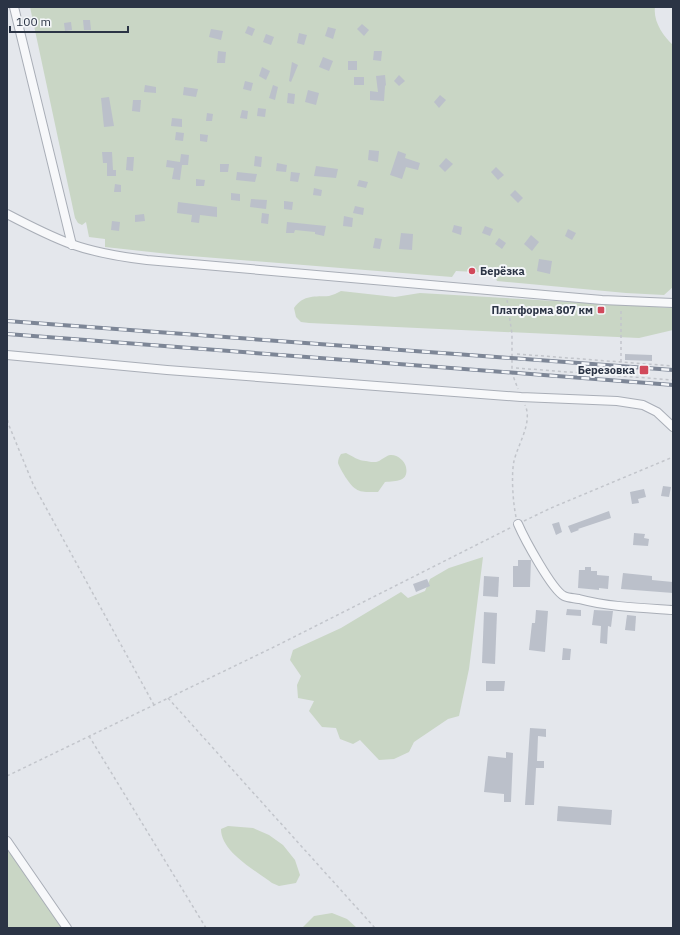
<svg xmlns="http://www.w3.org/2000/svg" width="680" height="935" viewBox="0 0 680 935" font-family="'IBM Plex Sans',sans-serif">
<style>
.green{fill:#c9d6c5}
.building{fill:#bbc0ca}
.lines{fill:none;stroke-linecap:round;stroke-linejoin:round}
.minor-casing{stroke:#a9aeb7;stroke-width:10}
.path{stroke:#c2c5cb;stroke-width:1.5;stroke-dasharray:3 3;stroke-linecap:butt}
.minor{stroke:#f7f8fa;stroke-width:8}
.rail-casing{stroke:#7d8696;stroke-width:4}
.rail{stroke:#f4f6f9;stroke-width:2.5;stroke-dasharray:8;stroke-linecap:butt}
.poi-dot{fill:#d1495b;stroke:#f4f6f9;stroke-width:1.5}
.labels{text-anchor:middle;stroke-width:4;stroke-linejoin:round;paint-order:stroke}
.poi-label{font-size:11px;font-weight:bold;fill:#2b3445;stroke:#f4f6f9;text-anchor:end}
</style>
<rect width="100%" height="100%" fill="#e4e7ec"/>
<g class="green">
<path d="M30 7H655C653 21 663 36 673 45V287L664 295 626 293 497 281 494 273 456 271 452 277 178 255 105 247V239L89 237 86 222 82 225 78 223 75 218Z"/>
<path d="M341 291 395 297 420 293 673 308V330L639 338 309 323 301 322 296 317 294 308C304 294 315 297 329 296 333 295 337 293 341 291Z"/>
<path d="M346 453C352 456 359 461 366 461 369 462 373 462 376 462 381 461 385 456 390 455 397 454 405 461 406 467 409 482 396 481 385 482L378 492C371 492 361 493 356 489 350 486 340 469 338 463 338 460 339 457 341 454Z"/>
<polygon points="483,557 469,669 459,716 448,719 414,742 409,752 394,759 379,760 360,740 353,744 340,739 336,728 322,727 309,711 314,701 298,698 297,685 301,676 290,660 293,650 341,628 401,592 408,598 425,591 430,579 449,568"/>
<path d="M228 826 253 828 269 835 283 845 295 860 300 875 296 883 279 886 272 883C255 870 221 852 221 829Z"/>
<polygon points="7,837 71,928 7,928"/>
<polygon points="332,913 347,919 357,928 302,928 314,916"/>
</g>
<g class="building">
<polygon points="83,20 90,20 91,30 84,30"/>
<polygon points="71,22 72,30 65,31 64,23"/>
<polygon points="362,24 369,30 364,36 357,29"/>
<polygon points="248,26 255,29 252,36 245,33"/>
<polygon points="328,27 336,29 333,39 325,36"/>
<polygon points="211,29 223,31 221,40 209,37"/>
<polygon points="299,33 307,35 304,45 297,43"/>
<polygon points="266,34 274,37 271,45 263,42"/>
<polygon points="218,51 226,52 225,63 217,63"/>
<polygon points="374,51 382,51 381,61 373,60"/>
<polygon points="323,57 333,61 329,71 319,67"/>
<rect x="348" y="61" width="9" height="9"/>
<polygon points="292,62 298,65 291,82 289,81"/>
<polygon points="262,67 270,71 266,80 259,76"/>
<polygon points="385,75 386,85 385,86 384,101 370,100 370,91 378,92 376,76"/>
<polygon points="399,75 405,81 399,86 394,81"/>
<rect x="354" y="77" width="10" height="8"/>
<polygon points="245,81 253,83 251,91 243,89"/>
<polygon points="145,85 156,87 156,93 144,92"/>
<polygon points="273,85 278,87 275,100 269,98"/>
<polygon points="184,87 198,89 196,97 183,95"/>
<polygon points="308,90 319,93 316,105 305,102"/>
<polygon points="288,93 295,94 294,104 287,103"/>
<polygon points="440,95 446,100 439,108 434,102"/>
<polygon points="109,97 114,126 104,127 101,98"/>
<polygon points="133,100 141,100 140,112 132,111"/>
<polygon points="258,108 266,109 265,117 257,116"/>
<polygon points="242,110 248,111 247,119 240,118"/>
<polygon points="207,113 213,114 212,121 206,121"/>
<polygon points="172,118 182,119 182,127 171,126"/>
<polygon points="176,132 184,133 183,141 175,140"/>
<polygon points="200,134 208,135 207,142 200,141"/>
<polygon points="369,150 379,151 378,162 368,160"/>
<polygon points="398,151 406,154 405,158 420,163 418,170 406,167 402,179 390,175"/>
<polygon points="102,152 112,152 113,170 116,170 116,176 107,176 107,163 103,163"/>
<polygon points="181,154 189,155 188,165 182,165 180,180 172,179 174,168 166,167 167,160 180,162"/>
<polygon points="255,156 262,157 261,167 254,166"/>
<polygon points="127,157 134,157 133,171 126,170"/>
<polygon points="446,158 453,164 445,172 439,166"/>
<polygon points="277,163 287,165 286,172 276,171"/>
<polygon points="220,164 229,164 228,172 220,172"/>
<polygon points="316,166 338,169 336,178 314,176"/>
<polygon points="496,167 504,175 498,180 491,172"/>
<polygon points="237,172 257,174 255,182 236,180"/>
<polygon points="291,172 300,173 298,182 290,181"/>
<polygon points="196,179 205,180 204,186 196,186"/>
<polygon points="359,180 368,182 366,188 357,186"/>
<polygon points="115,184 121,185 121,192 114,192"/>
<polygon points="314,188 322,190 321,196 313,195"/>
<polygon points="515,190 523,198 518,203 510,195"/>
<polygon points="231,193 240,194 240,201 231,200"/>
<polygon points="251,199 267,200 266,209 250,207"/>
<polygon points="284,201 293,202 292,210 284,209"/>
<polygon points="178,202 217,207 217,217 200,215 199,223 191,222 192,215 177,213"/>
<polygon points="355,206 364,208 363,215 353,213"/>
<polygon points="262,213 269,214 268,224 261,223"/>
<polygon points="144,214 145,221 135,222 135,215"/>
<polygon points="344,216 353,218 352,227 343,226"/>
<polygon points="112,221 120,222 119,231 111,230"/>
<polygon points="287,222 326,226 324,236 315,234 315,232 295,230 294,233 286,233"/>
<polygon points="454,225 462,227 461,235 452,232"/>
<polygon points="485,226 493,229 490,236 482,233"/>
<polygon points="568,229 576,233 572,240 565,236"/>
<polygon points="401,233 413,234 412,250 399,249"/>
<polygon points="531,235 539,242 532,251 524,244"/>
<polygon points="375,238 382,239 380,249 373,248"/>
<polygon points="499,238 506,243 502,249 495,244"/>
<polygon points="539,259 552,261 550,274 537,271"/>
<polygon points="625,354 652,355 652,361 625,360"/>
<polygon points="663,486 671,487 669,497 661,496"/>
<polygon points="644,489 646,497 638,499 639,503 632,504 630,492"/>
<polygon points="609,511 611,518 578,529 579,530 571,533 568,526"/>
<polygon points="559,522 562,532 556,535 552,524"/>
<polygon points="634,533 645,534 644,538 649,539 648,546 633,545"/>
<polygon points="518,560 531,560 530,587 513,587 513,566 518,566"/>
<polygon points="585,567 591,567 591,571 597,571 597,575 609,576 608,589 599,588 599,590 578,588 579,570 585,570"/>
<polygon points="623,573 652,576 652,580 673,582 673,593 621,589"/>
<polygon points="484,576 499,577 498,597 483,596"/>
<polygon points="427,579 430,586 416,592 413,584"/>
<polygon points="567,609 581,610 581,616 566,615"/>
<polygon points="536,610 548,611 545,652 529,650 532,623 535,623"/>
<polygon points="594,610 613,611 611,627 608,626 607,644 600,643 601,626 592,625"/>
<polygon points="484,612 497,613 495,664 482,663"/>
<polygon points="627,615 636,616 635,631 625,630"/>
<polygon points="563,648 571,649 570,660 562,660"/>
<polygon points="486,681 505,681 504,691 486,691"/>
<polygon points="530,728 546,729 546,737 538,736 537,761 544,761 544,768 536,768 534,805 525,805"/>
<polygon points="506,752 513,753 511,802 504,802 504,794 484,792 488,756 506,758"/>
<polygon points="558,806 612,810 611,825 557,821"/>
</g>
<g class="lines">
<defs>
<g id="minor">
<polyline points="14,7 72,245"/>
<path d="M7 214C28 225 49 236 71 244 96 253 121 257 147 260L602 300 673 303"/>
<polyline points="7,355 167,370 521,397 617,401 643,405 657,412 673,427"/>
<path d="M518 524C524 538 552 590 564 596 568 598 574 598 579 599 609 607 642 608 673 610"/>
<polyline points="7,841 67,928"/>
</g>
</defs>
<use href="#minor" class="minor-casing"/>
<g class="path">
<polyline points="507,300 512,334 512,373 518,389"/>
<polyline points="517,354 673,366"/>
<polyline points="621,362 621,308"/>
<polyline points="516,368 673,380"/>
<polyline points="7,414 8,423 33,484 154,705"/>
<path d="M516 517C513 503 511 475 514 461 518 444 533 422 525 405"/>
<polyline points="524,521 551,508 673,457"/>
<polyline points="168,698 375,928"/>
<polyline points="89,736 206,928"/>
<polyline points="7,776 276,646 512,527"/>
</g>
<use href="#minor" class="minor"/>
<defs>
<g id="rail">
<polyline points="7,321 673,370"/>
<polyline points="7,334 673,385"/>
</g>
</defs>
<use href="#rail" class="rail-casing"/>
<use href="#rail" class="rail"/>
</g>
<g class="poi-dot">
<circle cx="472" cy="271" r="4"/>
<rect x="597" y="306" width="8" height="8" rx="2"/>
<rect x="639" y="365" width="10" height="10" rx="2"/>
</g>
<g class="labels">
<g class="poi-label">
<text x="480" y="275" text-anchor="start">Берёзка</text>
<text x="593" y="314">Платформа 807 км</text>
<text x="635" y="374">Березовка</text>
</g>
</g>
<rect width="680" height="935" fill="none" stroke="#2b3445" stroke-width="16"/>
<path d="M10 26v6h118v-6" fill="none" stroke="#2b3445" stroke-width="2"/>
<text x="16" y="26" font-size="12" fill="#2b3445" stroke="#f4f6f9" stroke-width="3" paint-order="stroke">100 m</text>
</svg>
